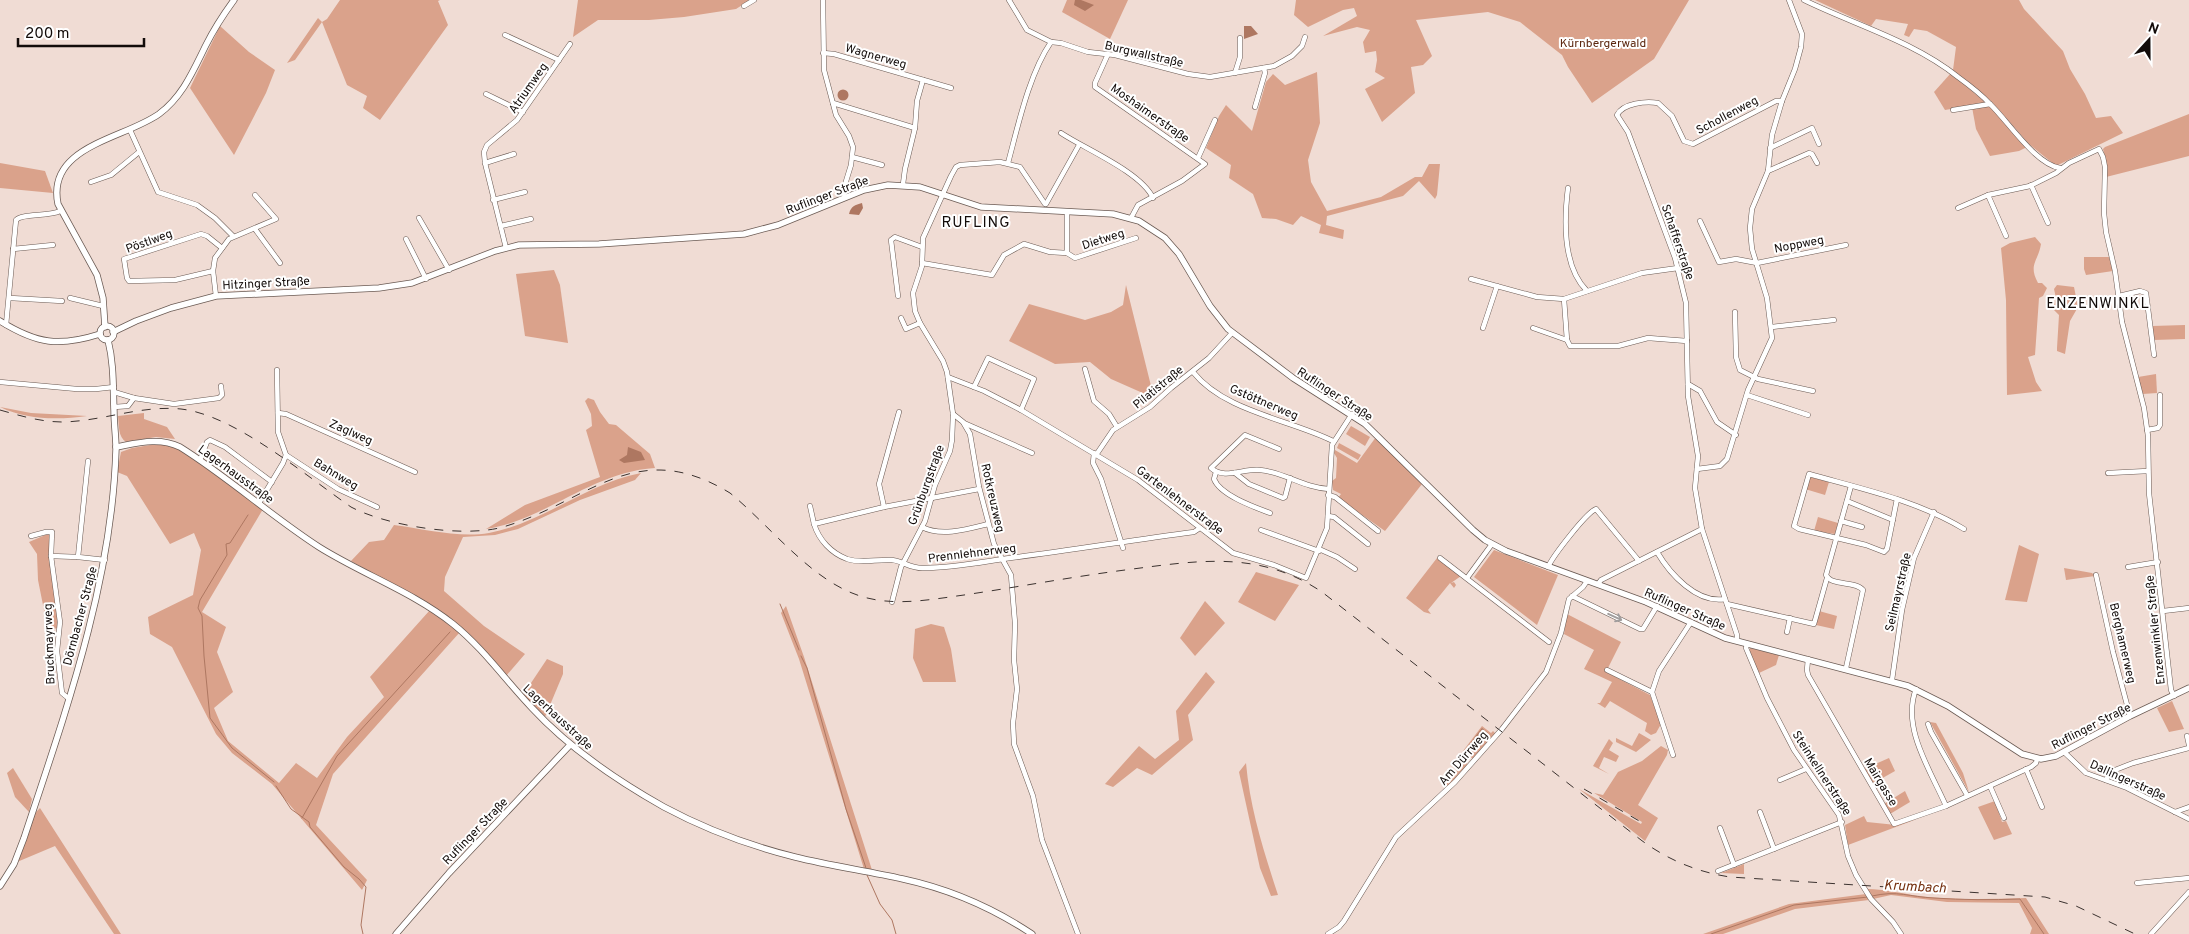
<svg xmlns="http://www.w3.org/2000/svg" width="2189" height="934" viewBox="0 0 2189 934" font-family="Overpass,sans-serif">
<style>
.green{fill:#daa28b}
.water{fill:#ae7761}
.lines{fill:none;stroke-linecap:round;stroke-linejoin:round}
.stream{stroke:#ae7761;stroke-width:1}
.street-casing{stroke:#6b5b54;stroke-width:5.5}
.secondary-casing{stroke:#6b5b54;stroke-width:7}
.street{stroke:#fff;stroke-width:4.5}
.secondary{stroke:#fff;stroke-width:5.5}
.rail{stroke:#3b322f;stroke-width:1;stroke-dasharray:9 9;stroke-linecap:butt}
.oneway{stroke:#a09d9d}
.labels{text-anchor:middle;stroke-width:4;stroke-linejoin:round;paint-order:stroke}
.park-label{font-size:12px;fill:#5c270f;stroke:#fff}
.street-label{font-size:12px;fill:#120b09;stroke:#fff}
.water-label{font-size:14px;font-style:italic;fill:#75300f;stroke:#fff}
.quarter-label{font-size:15px;letter-spacing:1px;fill:#120b09;stroke:#fff}
</style>
<rect width="100%" height="100%" fill="#f0dcd4"/>
<g class="green">
<polygon points="340,0 440,0 438,1 448,25 380,120 363,108 367,96 347,85 322,22 295,60 287,63 318,18 322,22 327,19"/>
<polygon points="578,0 750,0 736,9 684,17 649,20 598,20 573,37"/>
<polygon points="1067,0 1128,0 1110,39 1062,12"/>
<polygon points="1296,0 1689,0 1654,59 1592,103 1568,67 1562,55 1520,22 1488,12 1416,20 1432,56 1423,65 1411,67 1415,93 1382,122 1365,89 1385,78 1375,72 1377,60 1376,51 1365,53 1363,42 1370,30 1357,27 1323,36 1357,16 1354,8 1343,10 1308,27 1294,15"/>
<polygon points="1815,0 2019,0 2024,9 2063,51 2070,69 2085,94 2096,118 2111,116 2123,133 2056,166 2029,144 1992,102 1953,70 1956,47 1927,31 1914,29 1909,37 1904,35 1908,24 1876,19 1871,26"/>
<polygon points="220,26 249,52 275,70 266,93 234,155 190,88"/>
<polygon points="1317,72 1320,123 1308,160 1311,182 1327,211 1381,197 1415,177 1422,177 1429,164 1440,164 1437,195 1435,199 1419,181 1403,196 1327,216 1326,225 1344,230 1343,239 1319,233 1321,225 1301,216 1293,225 1276,219 1262,218 1253,194 1229,178 1231,165 1206,148 1219,116 1226,105 1252,131 1266,82 1273,74 1285,85"/>
<polygon points="1951,73 1986,103 1945,110 1934,92"/>
<polygon points="1990,105 2027,147 2019,151 1990,156 1976,129 1972,107"/>
<polygon points="2189,114 2189,156 2106,177 2106,161 2103,149 2105,147"/>
<polygon points="0,163 45,171 53,193 0,188"/>
<path d="M2035 237 2041 244C2038 262 2028 264 2038 283H2042L2047 288 2043 296 2039 298 2035 355 2028 357 2036 382 2042 391 2007 395 2006 300 2001 248 2010 243Z"/>
<polygon points="2084,257 2109,257 2113,271 2086,275 2084,269"/>
<polygon points="554,270 560,285 568,343 525,336 516,274"/>
<polygon points="1126,285 1154,398 1111,379 1090,362 1055,364 1009,341 1029,304 1085,320 1111,312 1123,305"/>
<polygon points="2057,285 2074,287 2078,307 2070,321 2065,354 2057,351 2057,348 2059,315 2053,309 2056,298 2054,289"/>
<polygon points="2185,325 2185,339 2154,340 2152,326"/>
<polygon points="2156,374 2157,393 2143,394 2138,377"/>
<path d="M588 398 594 400 600 412 609 424 616 425 650 454 655 468C591 472 546 520 486 529L525 505 600 477 586 430 592 426 591 414 585 401Z"/>
<path d="M0 407 31 413 87 416C58 420 27 420 0 407Z"/>
<path d="M144 413V419L167 427 175 439 156 437 126 442C118 437 119 425 118 416Z"/>
<polygon points="1351,426 1370,437 1365,446 1346,434"/>
<polygon points="1376,437 1422,484 1385,531 1338,498 1341,494 1333,490 1332,481 1336,478 1337,458 1334,453 1335,450 1357,463"/>
<polygon points="163,443 174,446 185,453 263,509 202,612 226,627 217,652 233,692 214,708 228,741 279,783 296,763 317,778 347,737 384,697 370,677 430,610 460,632 333,774 316,825 367,880 362,890 272,784 232,753 216,734 172,647 150,634 148,617 193,595 201,550 194,533 170,544 127,476 117,472 121,452 132,448"/>
<polygon points="1339,443 1361,455 1358,460 1337,448"/>
<path d="M641 473 635 480 580 500 518 529 495 535 463 537 445 577 444 591 484 626 525 654 506 676 429 605 351 561 369 542 384 540 394 525C424 529 459 538 489 533 543 523 587 483 641 473Z"/>
<polygon points="1810,477 1829,482 1825,495 1805,489"/>
<polygon points="1818,517 1838,523 1835,534 1814,531"/>
<path d="M50 533C47 565 56 596 58 628L48 630 38 580 37 554 29 542Z"/>
<polygon points="2019,545 2039,554 2027,602 2005,600"/>
<polygon points="1494,550 1558,575 1537,625 1474,577"/>
<polygon points="1437,558 1461,576 1451,583 1454,582 1456,585 1454,588 1450,583 1428,610 1431,614 1424,612 1406,598"/>
<polygon points="2064,568 2092,573 2095,576 2066,580"/>
<polygon points="1256,572 1299,585 1275,621 1238,602"/>
<polygon points="1205,601 1225,623 1195,656 1180,638"/>
<polygon points="786,606 804,657 872,870 864,869 799,659 781,613"/>
<polygon points="1819,611 1837,616 1834,629 1816,625"/>
<polygon points="1567,614 1621,642 1606,672 1650,695 1661,724 1656,733 1651,735 1645,731 1647,723 1610,701 1605,708 1597,703 1600,703 1612,682 1584,669 1594,650 1564,634"/>
<polygon points="931,624 944,627 951,649 956,682 923,682 913,658 915,629"/>
<polygon points="1750,648 1779,655 1776,665 1759,673 1750,653"/>
<polygon points="547,659 563,666 563,674 545,717 523,695"/>
<polygon points="1206,672 1215,682 1188,715 1193,740 1152,775 1137,768 1113,787 1105,784 1139,746 1155,759 1179,740 1176,711"/>
<polygon points="2172,701 2184,729 2169,732 2157,708"/>
<polygon points="1930,722 1936,723 1963,773 1969,792"/>
<polygon points="1482,726 1491,733 1493,731 1496,734 1474,758 1472,758 1463,751"/>
<polygon points="1639,733 1651,740 1636,752 1616,742 1616,738 1632,746"/>
<polygon points="1609,739 1613,743 1609,750 1619,756 1616,762 1604,757 1599,768 1609,774 1593,766"/>
<polygon points="1661,746 1668,750 1667,755 1638,805 1658,818 1645,841 1579,789 1641,824 1642,822 1594,793 1603,795 1618,772 1642,761"/>
<polygon points="1889,758 1895,771 1872,784 1864,769"/>
<polygon points="1465,760 1468,765 1448,786 1446,784"/>
<path d="M1246 763C1250 809 1264 852 1278 895L1271 896 1260 868 1239 772Z"/>
<polygon points="13,768 32,799 29,812 15,797 7,773"/>
<polygon points="1905,791 1910,802 1890,814 1884,804"/>
<polygon points="1995,801 2002,822 2006,821 2012,834 1994,840 1978,807"/>
<polygon points="40,808 121,934 114,934 55,846 17,862 34,814"/>
<polygon points="1864,816 1867,822 1896,825 1917,819 1848,845 1845,825"/>
<polygon points="1744,864 1744,874 1721,873"/>
<path d="M1866 889C1887 889 1907 895 1928 897 1961 900 1993 899 2026 898L2049 934H2030L2032 928 2019 903 1947 902 1891 895 1873 899Z"/>
<polygon points="1866,894 1869,900 1795,909 1723,934 1703,934 1789,904"/>
</g>
<g class="water">
<polygon points="1075,0 1081,0 1094,5 1085,11 1074,5"/>
<polygon points="1244,26 1251,26 1258,34 1244,39"/>
<circle cx="843" cy="95" r="5.5"/>
<path d="M862 203 863 208 859 215 849 214C851 206 855 205 862 203Z"/>
<polygon points="628,447 641,452 645,460 624,463 619,460 627,455"/>
<polygon points="1482,728 1488,733 1470,755 1464,751"/>
</g>
<g class="lines">
<g class="stream">
<polyline points="248,515 230,543 226,544 227,555 200,600 198,608 202,616 204,656 210,718 232,748 274,782"/>
<polyline points="780,604 799,650"/>
<polyline points="801,656 807,668 846,809 866,868"/>
<polyline points="276,786 291,809 309,822 310,827 344,867 359,879 366,887 361,925 363,934"/>
<polyline points="302,818 337,756 450,632"/>
<polyline points="867,875 880,904 892,920 896,934"/>
<path d="M1872 896C1898 890 1909 897 1934 898 1963 900 1991 900 2020 899L2044 934"/>
<polyline points="1711,934 1794,905 1868,897"/>
</g>
<defs>
<g id="street">
<polyline points="823,0 824,70 836,115 849,136 853,147 851,165 843,191 845,197"/>
<path d="M1804 0C1855 25 1913 41 1958 77 1969 85 1981 94 1990 104 2008 121 2035 164 2060 168"/>
<polyline points="744,6 754,0"/>
<polyline points="505,35 559,60"/>
<polyline points="1051,42 1061,43 1088,52 1115,55 1188,74 1210,77 1274,66 1292,56 1302,46 1305,37"/>
<polyline points="823,53 834,54 951,88"/>
<polyline points="1108,54 1095,83 1095,87 1205,164 1182,181 1138,205 1131,218"/>
<polyline points="1235,73 1240,57 1240,38"/>
<polyline points="486,94 523,112"/>
<polyline points="833,103 915,128"/>
<polyline points="1255,107 1265,73 1264,68"/>
<polyline points="1953,110 1990,104"/>
<polyline points="130,130 158,192 197,205 215,218 233,236"/>
<path d="M1061 133C1085 149 1141 172 1153 198"/>
<polyline points="1770,148 1812,128 1819,144"/>
<polyline points="852,157 882,165"/>
<polyline points="1198,158 1215,120"/>
<polyline points="485,163 514,154"/>
<path d="M1008 163C1018 126 1029 74 1051 42L1027 30 1009 0"/>
<polyline points="1768,171 1809,153 1812,154 1817,163"/>
<polyline points="91,182 111,175 139,152"/>
<polyline points="903,184 905,169 915,128 917,101 923,80"/>
<polyline points="2031,185 2048,223"/>
<path d="M1568 188C1564 220 1562 266 1587 291"/>
<polyline points="493,200 525,192"/>
<polyline points="1046,204 1079,145"/>
<polyline points="1958,208 1988,195"/>
<polyline points="419,218 449,270"/>
<polyline points="1700,221 1719,262 1736,259 1757,263 1846,245"/>
<polyline points="501,226 531,219"/>
<polyline points="255,229 280,263"/>
<polyline points="2006,236 1988,195 2030,186 2056,173 2069,163 2099,149 2103,157 2105,167 2104,213 2106,232 2115,271 2122,322 2144,408 2148,436 2149,493 2171,690 2174,696"/>
<polyline points="406,239 426,279"/>
<polyline points="506,248 485,163 484,152 487,145 517,120 570,44"/>
<polyline points="13,249 53,245"/>
<polyline points="1067,253 1075,258 1136,238"/>
<polyline points="922,263 992,275 1004,255 1024,244 1050,252 1067,253 1067,213"/>
<polyline points="213,271 175,280 129,281 127,278 124,259 201,234 207,236 222,248"/>
<polyline points="1471,279 1537,297 1564,299 1642,273 1678,268"/>
<polyline points="216,296 213,271 215,258 229,239 276,219 255,195"/>
<polyline points="898,296 891,240 895,237 922,247"/>
<polyline points="2119,296 2140,291 2146,293 2154,355"/>
<polyline points="10,298 62,301"/>
<polyline points="70,298 103,306"/>
<polyline points="1564,299 1567,340 1570,346 1618,346 1648,338 1687,341"/>
<polyline points="1735,312 1736,357 1740,370 1758,379 1813,391"/>
<polyline points="901,318 906,329 920,323"/>
<path d="M6 325 16 220C22 213 48 217 60 211"/>
<polyline points="1772,327 1834,320"/>
<polyline points="1483,328 1497,286"/>
<polyline points="1533,328 1567,340"/>
<polyline points="1085,369 1094,401 1109,414 1117,427"/>
<path d="M1193 372C1225 412 1289 419 1333 441"/>
<polyline points="948,377 984,391 1021,410 1138,480 1233,553 1274,565 1306,578 1327,528 1332,445 1352,414"/>
<polyline points="0,382 77,389 96,389 114,387"/>
<polyline points="1688,384 1700,391 1717,422 1736,435"/>
<polyline points="974,387 988,358 1034,379 1021,410"/>
<polyline points="114,392 134,398 174,404 219,398 222,395 221,386"/>
<polyline points="1747,395 1808,415"/>
<polyline points="114,407 128,406 134,398"/>
<polyline points="278,413 286,414 415,472"/>
<polyline points="953,414 963,422 970,434 979,487 994,544 1011,575 1015,623 1014,660 1017,689 1013,723 1014,744 1033,796 1042,840 1078,934"/>
<polyline points="964,423 1032,453"/>
<polyline points="2147,430 2158,428 2160,425 2160,395"/>
<path d="M1279 449 1245 435 1211 468C1224 480 1244 468 1260 470 1284 472 1304 488 1329 489"/>
<polyline points="1094,453 1093,463 1101,479 1123,548"/>
<polyline points="286,455 338,489 377,507"/>
<polyline points="1096,455 1113,430 1150,407 1171,388 1209,358 1232,333"/>
<polyline points="200,460 207,442 210,440 225,447 272,482"/>
<polyline points="88,461 78,557 105,560"/>
<polyline points="1697,469 1720,466 1727,459 1748,390 1772,338 1767,298 1752,249 1750,228 1752,209 1768,171 1772,135 1782,101 1795,69 1801,47 1802,34 1789,0"/>
<path d="M1216 472 1214 479C1220 495 1254 507 1270 513"/>
<polyline points="1235,473 1249,484 1283,498 1285,497 1290,478"/>
<polyline points="2108,473 2148,471"/>
<polyline points="1328,495 1335,497 1378,531"/>
<path d="M1897 499 1887 549 1884 552 1866 545 1799 529 1794 526 1809 474C1862 489 1916 500 1964 529"/>
<polyline points="1847,501 1893,520"/>
<polyline points="259,503 283,463 286,455 278,432 277,370"/>
<polyline points="810,506 814,524 884,507 979,489"/>
<polyline points="884,507 879,484 899,412"/>
<polyline points="1328,516 1334,517 1368,544"/>
<polyline points="1841,521 1862,527"/>
<path d="M814 524C819 540 831 553 847 559 862 564 876 559 892 560 903 561 911 569 924 568 953 568 982 562 1010 558 1072 550 1133 540 1194 532L1200 528"/>
<path d="M922 527C941 537 968 529 988 524"/>
<polyline points="1261,530 1319,551"/>
<polyline points="31,536 46,532 52,532 51,556 78,557"/>
<polyline points="1319,549 1337,557 1355,569"/>
<path d="M1657 552C1670 574 1697 604 1725 599"/>
<polyline points="51,556 60,622 57,651 62,693 68,698"/>
<polyline points="1440,558 1549,642"/>
<path d="M1548 567C1553 556 1586 513 1596 509L1639 561"/>
<polyline points="2128,567 2158,562"/>
<polyline points="2096,575 2113,652 2130,716"/>
<polyline points="1467,578 1492,544"/>
<polyline points="1598,584 1601,580 1702,529"/>
<polyline points="1572,596 1640,629 1643,629 1657,606"/>
<polyline points="892,602 901,567 925,521 935,485 950,451 952,440 953,414 947,372 943,361 920,323 915,311 913,293 922,266 923,238 951,176 956,167 960,165 1000,162 1020,167 1045,204"/>
<polyline points="1727,604 1814,624 1827,578"/>
<polyline points="2163,611 2189,608"/>
<polyline points="1787,632 1790,618"/>
<path d="M1737 641V635L1702 529 1695 488 1698 456 1688 396 1686 303 1675 258 1628 132 1617 115C1623 103 1646 101 1658 103L1672 116 1684 141 1693 144 1776 101H1782"/>
<polyline points="1747,644 1746,648 1767,698 1794,750 1839,815 1848,856 1856,875 1871,899 1893,922 1901,934"/>
<polyline points="1808,659 1807,670 1808,675 1894,824 1946,806 2031,767 2036,763 2037,759"/>
<path d="M1846 668 1863 590C1855 580 1832 587 1826 575L1851 486"/>
<polyline points="1607,670 1652,692"/>
<polyline points="1892,680 1902,610 1914,558 1934,512"/>
<path d="M1916 689C1901 728 1931 771 1946 806"/>
<polyline points="1928,724 1931,732 1967,795"/>
<polyline points="2187,736 2189,745"/>
<polyline points="2064,752 2086,773 2127,788 2189,819"/>
<polyline points="1673,755 1652,692 1659,671 1691,622"/>
<polyline points="2026,769 2042,807"/>
<polyline points="1780,780 1806,769"/>
<polyline points="2106,780 2110,772 2133,763 2189,748"/>
<polyline points="1990,786 2004,818"/>
<polyline points="1760,812 1774,849"/>
<polyline points="2175,812 2189,807"/>
<polyline points="1720,828 1734,865"/>
<polyline points="1718,871 1842,822"/>
<polyline points="2137,883 2189,878"/>
<polyline points="1328,934 1339,927 1344,921 1396,837 1455,782 1502,729 1546,672 1561,633 1569,599 1583,587 1587,581"/>
<polyline points="2151,934 2189,892"/>
</g>
<g id="secondary">
<path d="M0 321C37 344 59 347 100 334"/>
<circle cx="107" cy="333" r="7"/>
<path d="M105 327 103 298 97 275 58 204C46 146 124 139 159 114 183 96 193 71 206 45 214 29 223 15 234 0"/>
<polyline points="113,332 136,321 171,308 216,296 379,288 412,283 495,251 519,245 599,244 744,234 778,225 864,190 888,185 920,187 981,207 1113,214 1139,221 1165,238 1179,254 1210,306 1228,329 1293,378 1365,424 1473,530 1485,540 1506,551 1646,602 1725,638 1908,686 1948,706 2022,754 2041,759 2056,756 2130,716 2189,688"/>
<path d="M116 447C138 443 159 437 180 447 228 477 271 516 319 547 362 574 413 592 453 624 483 648 506 681 532 708 570 749 616 780 664 807 705 829 751 846 795 857 831 866 868 871 903 879 949 889 993 908 1032 934"/>
<path d="M0 886 14 864 24 838C66 711 112 583 116 449 116 437 114 424 114 411 113 387 114 364 108 340"/>
<polyline points="396,934 449,873 570,745"/>
</g>
</defs>
<use href="#street" class="street-casing"/>
<use href="#secondary" class="secondary-casing"/>
<use href="#street" class="street"/>
<use href="#secondary" class="secondary"/>
<g class="rail">
<path d="M0 410C21 416 41 422 63 422 103 421 141 405 181 409 235 415 306 476 351 507 387 526 464 538 503 527 589 502 635 435 730 493 768 524 807 575 852 593 888 608 927 600 964 595 1018 587 1071 577 1125 570 1196 561 1258 549 1322 592L1641 840C1668 860 1697 872 1730 877L2045 897 2076 906 2135 934"/>
<polyline points="1584,789 1641,822"/>
</g>
</g>
<defs><path id="oneway-shaft" d="M-6 0H5M1.5-3L5.5 0L1.5 3" fill="none" stroke-width="1.6" stroke-linecap="round" stroke-linejoin="round" transform="scale(1.25)"/></defs>
<use class="oneway" href="#oneway-shaft" transform="translate(1615 617) rotate(25)"/>
<g class="labels">
<g class="park-label">
<text x="1603" y="47">Kürnbergerwald</text>
</g>
<g class="street-label">
<text transform="translate(1144 54) rotate(13)" y="4">Burgwallstraße</text>
<text transform="translate(876 56) rotate(16)" y="4">Wagnerweg</text>
<text transform="translate(528 88) rotate(-55)" y="4">Atriumweg</text>
<text transform="translate(1150 113) rotate(35)" y="4">Moshaimerstraße</text>
<text transform="translate(1727 115) rotate(-28)" y="4">Schollenweg</text>
<text transform="translate(827 195) rotate(-21)" y="4">Ruflinger Straße</text>
<text transform="translate(1103 239) rotate(-18)" y="4">Dietweg</text>
<text transform="translate(149 241) rotate(-20)" y="4">Pöstlweg</text>
<text transform="translate(1678 242) rotate(71)" y="4">Schafferstraße</text>
<text transform="translate(1799 244) rotate(-11)" y="4">Noppweg</text>
<text transform="translate(266 283) rotate(-3)" y="4">Hitzinger Straße</text>
<text transform="translate(1158 387) rotate(-39)" y="4">Pilatistraße</text>
<text transform="translate(1335 394) rotate(33)" y="4">Ruflinger Straße</text>
<text transform="translate(1264 402) rotate(23)" y="4">Gstöttnerweg</text>
<text transform="translate(351 432) rotate(24)" y="4">Zaglweg</text>
<text transform="translate(236 474) rotate(36)" y="4">Lagerhausstraße</text>
<text transform="translate(336 474) rotate(31)" y="4">Bahnweg</text>
<text transform="translate(926 485) rotate(-70)" y="4">Grünburgstraße</text>
<text transform="translate(993 498) rotate(77)" y="4">Rotkreuzweg</text>
<text transform="translate(1180 500) rotate(37)" y="4">Gartenlehnerstraße</text>
<text transform="translate(972 553) rotate(-7)" y="4">Prennlehnerweg</text>
<text transform="translate(1898 592) rotate(-77)" y="4">Seilmayrstraße</text>
<text transform="translate(1685 609) rotate(24)" y="4">Ruflinger Straße</text>
<text transform="translate(80 616) rotate(-75)" y="4">Dörnbacher Straße</text>
<text transform="translate(2155 630) rotate(-96)" y="4">Enzenwinkler Straße</text>
<text transform="translate(2123 643) rotate(77)" y="4">Berghamerweg</text>
<text transform="translate(49 644) rotate(-92)" y="4">Bruckmayrweg</text>
<text transform="translate(558 717) rotate(43)" y="4">Lagerhausstraße</text>
<text transform="translate(2091 726) rotate(-27)" y="4">Ruflinger Straße</text>
<text transform="translate(1463 758) rotate(-49)" y="4">Am Dürrweg</text>
<text transform="translate(1822 773) rotate(57)" y="4">Steinkellnerstraße</text>
<text transform="translate(2128 780) rotate(24)" y="4">Dallingerstraße</text>
<text transform="translate(1881 782) rotate(59)" y="4">Mairgasse</text>
<text transform="translate(475 831) rotate(-46)" y="4">Ruflinger Straße</text>
</g>
<g class="water-label">
<text transform="translate(1915 886) rotate(3)" y="5">Krumbach</text>
</g>
<g class="quarter-label">
<text x="976" y="227">RUFLING</text>
<text x="2098" y="308">ENZENWINKL</text>
</g>
</g>
<g transform="translate(2149 40) rotate(21)" stroke="#ffffff" stroke-width="4" paint-order="stroke">
<path d="M0-4L9 19L0 12L-9 19Z" fill="#120b09"/>
<text y="-8" font-size="14" font-weight="bold" text-anchor="middle" fill="#120b09">N</text>
</g>
<path d="M18 38v8h126v-8" fill="none" stroke="#120b09" stroke-width="2.5"/>
<text x="25" y="38" font-size="15" fill="#120b09" stroke="#ffffff" stroke-width="4" paint-order="stroke">200 m</text>
</svg>
